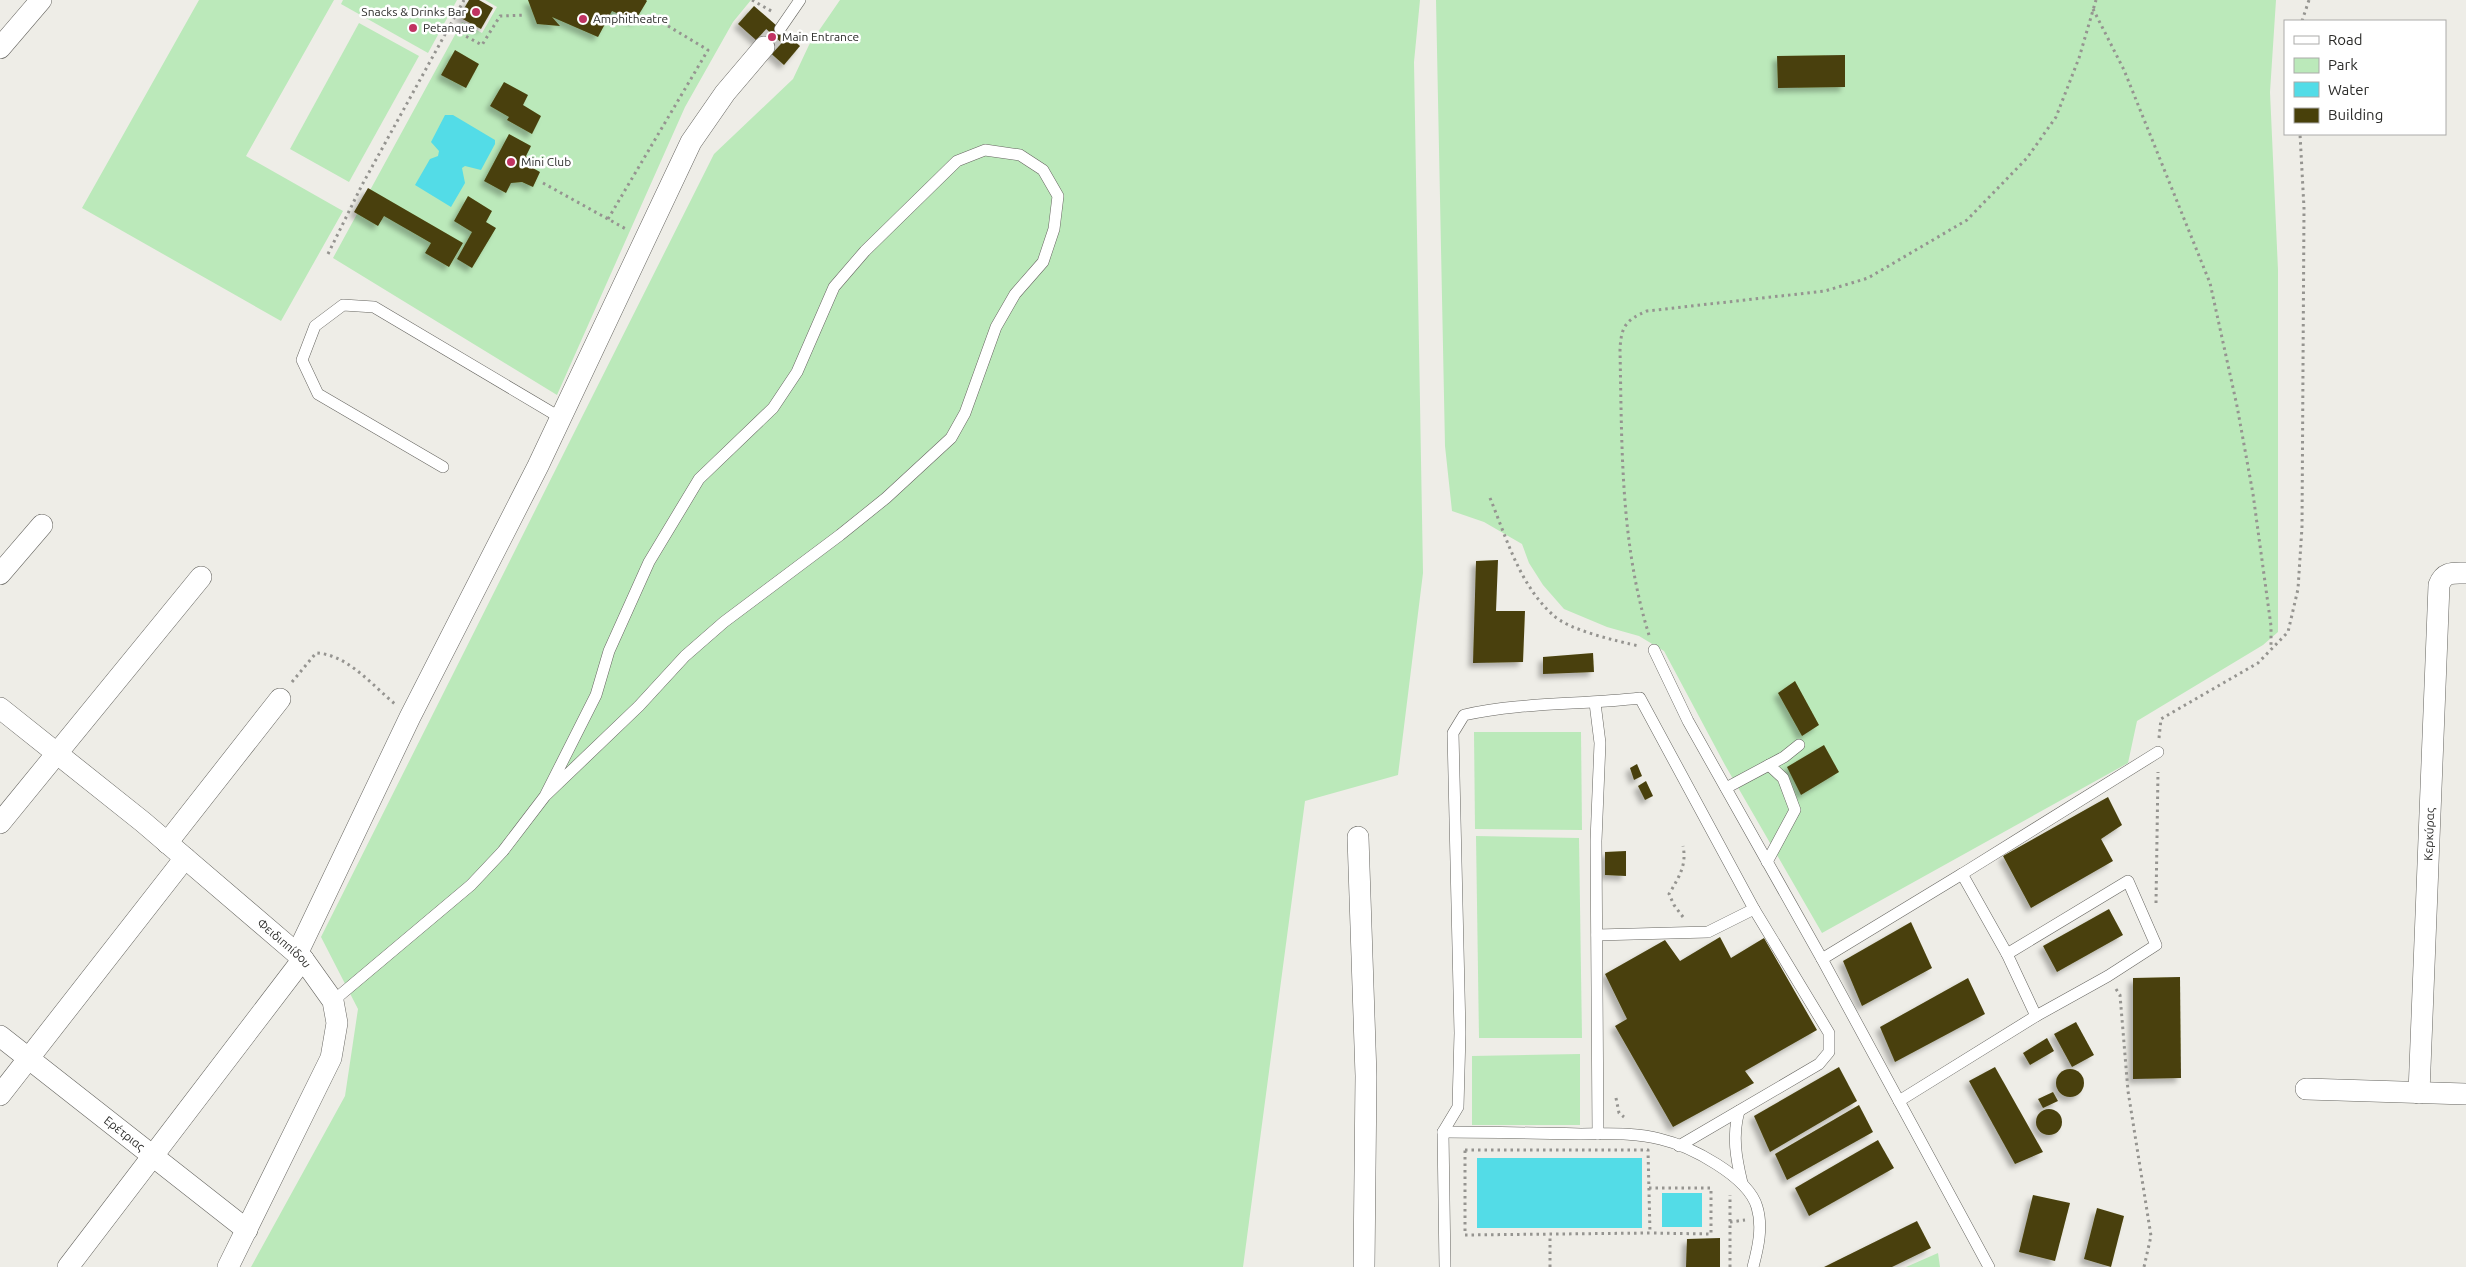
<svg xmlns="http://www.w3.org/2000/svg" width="2466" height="1267" viewBox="0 0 2466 1267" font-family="Ubuntu,sans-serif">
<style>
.green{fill:#bbe9ba}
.water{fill:#53dce7}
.building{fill:#48400a;filter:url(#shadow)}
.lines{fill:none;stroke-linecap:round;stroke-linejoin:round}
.street-tunnel{stroke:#c7c6c1;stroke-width:21;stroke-dasharray:21 11;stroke-linecap:butt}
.lane-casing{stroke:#666560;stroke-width:12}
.street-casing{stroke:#666560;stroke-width:22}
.path{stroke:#959490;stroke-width:3;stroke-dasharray:2.5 4;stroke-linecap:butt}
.lane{stroke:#fff;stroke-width:11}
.street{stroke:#fff;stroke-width:21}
.poi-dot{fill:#c13362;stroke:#fff;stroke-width:2}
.labels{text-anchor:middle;stroke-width:5;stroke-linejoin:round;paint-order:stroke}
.poi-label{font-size:12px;fill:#2c2c2a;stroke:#fff;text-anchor:start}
.street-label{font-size:12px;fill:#2c2c2a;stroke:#fff}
</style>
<defs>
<filter id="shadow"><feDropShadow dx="-4.5" dy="4.5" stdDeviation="2.5" flood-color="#0004"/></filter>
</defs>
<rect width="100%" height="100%" fill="#eeede7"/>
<g class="green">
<polygon points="199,0 334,0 246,156 343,211 281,321 82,208"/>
<polygon points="343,0 457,0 428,53 341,4"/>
<polygon points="485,0 751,0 733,22 685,107 557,395 333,258 462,22 482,33 497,7"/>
<polygon points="840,0 1420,0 1414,62 1423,573 1398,775 1305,801 1243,1267 251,1267 345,1096 358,1009 321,937 714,154 793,79 809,45"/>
<polygon points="1436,0 2276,0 2270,92 2278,270 2278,632 2263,645 2137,721 2128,763 1822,933 1725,765 1664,651 1639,636 1607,627 1564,609 1543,585 1529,563 1522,544 1484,522 1452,511 1445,446"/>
<polygon points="359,23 419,56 349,182 290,149"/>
<polygon points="1474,732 1581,732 1582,830 1475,829"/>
<polygon points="1476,836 1579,838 1582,1038 1479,1038"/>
<polygon points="1580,1054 1580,1125 1472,1125 1472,1056"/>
<polygon points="1938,1253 1940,1267 1906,1267"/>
</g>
<g class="water">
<polygon points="445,115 453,115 495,140 495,144 481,170 465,166 462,168 465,183 451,207 415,185 430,159 438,156 439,151 431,142"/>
<rect x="1477" y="1158" width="165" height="70"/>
<rect x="1662" y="1193" width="40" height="34"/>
</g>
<g class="building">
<polygon points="469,0 479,0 493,8 481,29 459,17"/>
<polygon points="528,0 646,0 647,1 635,21 612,11 598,37 552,17 560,26 537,24"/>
<polygon points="754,6 800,46 784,65 738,24"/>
<polygon points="455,50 479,64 466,88 441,75"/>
<polygon points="1845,55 1845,87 1778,88 1777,56"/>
<polygon points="504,82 528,95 523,105 541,116 532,134 507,120 509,117 490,106"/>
<polygon points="509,134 531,146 526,156 531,167 540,172 533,187 522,182 511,183 506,193 484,181"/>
<polygon points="368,188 463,243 449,267 425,253 431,243 384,216 378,226 354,212"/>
<polygon points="468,196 492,211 486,222 496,228 472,268 457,259 472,232 454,221"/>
<polygon points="1498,560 1496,611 1525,611 1523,662 1473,663 1476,561"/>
<polygon points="1593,653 1594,672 1543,674 1543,657"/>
<polygon points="1795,681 1819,725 1802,736 1778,693"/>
<polygon points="1824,745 1839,772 1801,795 1787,767"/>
<polygon points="1637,764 1642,776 1634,780 1630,768"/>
<polygon points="1646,781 1653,796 1645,800 1638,786"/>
<polygon points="2108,797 2122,825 2101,839 2113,861 2031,908 2003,856"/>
<polygon points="1626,851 1626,876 1605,875 1605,852"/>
<polygon points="2109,909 2123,935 2057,972 2043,946"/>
<polygon points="1911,922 1932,968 1862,1006 1843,961"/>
<polygon points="1720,937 1731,958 1764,938 1817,1030 1745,1071 1754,1083 1673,1127 1615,1026 1627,1019 1605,974 1665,940 1680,961"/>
<polygon points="2180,977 2181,1078 2133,1079 2133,978"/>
<polygon points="1968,978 1985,1014 1895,1062 1880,1027"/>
<polygon points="2076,1022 2094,1055 2072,1067 2054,1034"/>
<polygon points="2047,1038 2054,1051 2030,1065 2023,1053"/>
<polygon points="1839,1067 1857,1101 1770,1152 1754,1116"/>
<polygon points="1995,1067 2043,1152 2015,1164 1969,1081"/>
<circle cx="2070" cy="1083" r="14"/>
<polygon points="2053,1092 2058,1101 2043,1108 2038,1099"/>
<polygon points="1859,1105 1873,1132 1787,1180 1775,1154"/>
<circle cx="2049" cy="1122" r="13"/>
<polygon points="1878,1140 1894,1168 1809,1216 1795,1188"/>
<polygon points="2033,1195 2070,1203 2055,1261 2019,1252"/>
<polygon points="2097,1208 2124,1216 2111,1267 2084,1259"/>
<polygon points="1917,1221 1931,1248 1892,1267 1824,1267"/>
<polygon points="1720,1238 1720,1267 1686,1267 1687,1239"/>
</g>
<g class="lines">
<polyline class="street-tunnel" points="764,47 774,36"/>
<defs>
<g id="lane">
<polyline points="780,29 800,0"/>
<polyline points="443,467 318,394 302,360 315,326 343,305 374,307 561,418"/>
<polyline points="1654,650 1688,721 1822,959 1989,1267"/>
<polyline points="1595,703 1600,743 1596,841 1598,1134"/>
<polyline points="1726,788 1784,757 1799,745"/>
<polyline points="1767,862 1795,810 1783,778 1769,765"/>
<polyline points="1962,874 2158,752"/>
<polyline points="2007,954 2128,881 2156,945 2108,976 2036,1016"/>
<polyline points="1822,959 1962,874 2007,954 2036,1016 1899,1101"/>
<polyline points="333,1001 471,885 503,851 545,796 639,706 685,656 724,622 840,535 886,498 951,438 965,413 996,327 1015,294 1043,262 1054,229 1058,196 1043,170 1020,155 985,150 957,161 865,251 834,287 797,372 773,408 699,479 649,562 609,651 596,695 545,796"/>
<path d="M1739 1111C1732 1136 1736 1158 1742 1183"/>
<path d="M1443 1132C1489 1132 1535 1133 1581 1134 1606 1134 1635 1132 1660 1139 1690 1146 1748 1176 1757 1207 1763 1227 1758 1248 1753 1267"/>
<polyline points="1679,1146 1819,1064 1829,1052 1829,1033 1754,909"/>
<path d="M1445 1267 1443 1132 1458 1107 1460 1033 1453 733 1464 715C1522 702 1581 705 1640 698L1754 909 1708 932 1597 935"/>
</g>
<g id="street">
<polyline points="0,48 41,0"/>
<polyline points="0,574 42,525"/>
<path id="s1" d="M0 708 143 822 303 959 333 1001 337 1023 331 1058 228 1267"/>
<polyline points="0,823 201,577"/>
<polyline points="1358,837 1366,1076 1364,1267"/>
<polyline points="167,843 280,699"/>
<polyline points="297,954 410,717 538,466 691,142 725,93 764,47"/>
<path id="s2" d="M0 1036 247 1230"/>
<polyline points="2306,1089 2466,1094"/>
<path id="s3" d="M2419 1093 2439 585C2444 571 2454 573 2466 573"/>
<polyline points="0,1095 185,858"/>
<polyline points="68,1267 303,959"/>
</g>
</defs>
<use href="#lane" class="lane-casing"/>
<use href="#street" class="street-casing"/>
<g class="path">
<polyline points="752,0 773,12"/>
<polyline points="2093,9 2124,70 2210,283 2237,406 2253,494 2271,626 2271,649"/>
<polyline points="2302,21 2309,0"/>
<polyline points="449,27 482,45 500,16 525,15"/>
<polyline points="543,183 626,229"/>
<polyline points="608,219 708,50 648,14"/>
<polyline points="328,254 362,185 464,0"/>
<path d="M1490 498C1507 539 1519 584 1553 615 1568 630 1617 641 1639 646"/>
<path d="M1649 635C1620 542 1622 445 1620 350 1621 326 1626 320 1647 311L1825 291 1868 278 1967 220 2027 158 2056 117 2079 58 2096 0"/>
<path d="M292 682 316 653C347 654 372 685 395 704"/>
<polyline points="2159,738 2161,719 2258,663 2288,632 2298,589 2302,527 2304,208 2300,134"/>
<polyline points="2156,903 2158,772"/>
<path d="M1683 917 1674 905 1669 894C1679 877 1687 865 1683 846"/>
<polyline points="2116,989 2120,995 2128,1091 2151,1236 2144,1267"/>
<polyline points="1616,1098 1619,1113 1624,1117"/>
<polygon points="1465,1150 1648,1150 1650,1233 1465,1235"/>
<polyline points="1649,1188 1711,1188 1711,1234 1650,1233"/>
<polyline points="1730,1222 1745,1220"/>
<polyline points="1550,1267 1550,1235"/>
<polyline points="1730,1267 1730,1195"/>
</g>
<use href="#lane" class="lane"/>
<use href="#street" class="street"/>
</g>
<g class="poi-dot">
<circle cx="476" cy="12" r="5"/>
<circle cx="583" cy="19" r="5"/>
<circle cx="413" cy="28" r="5"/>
<circle cx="772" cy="37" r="5"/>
<circle cx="511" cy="162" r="5"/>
</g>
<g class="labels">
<g class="poi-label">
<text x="466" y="16" text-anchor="end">Snacks &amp; Drinks Bar</text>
<text x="593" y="23">Amphitheatre</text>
<text x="423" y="32">Petanque</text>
<text x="782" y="41">Main Entrance</text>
<text x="521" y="166">Mini Club</text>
</g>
<g class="street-label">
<text dy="4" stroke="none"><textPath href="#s3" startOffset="259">Κερκύρας</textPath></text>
<text dy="4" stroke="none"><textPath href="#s1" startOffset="369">Φειδιππίδου</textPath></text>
<text dy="4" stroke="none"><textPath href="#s2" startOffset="158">Ερέτριας</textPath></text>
</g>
</g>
<rect x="2284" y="20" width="162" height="115" fill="#ffffff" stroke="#ababaa"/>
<rect x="2294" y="36" width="25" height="8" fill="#ffffff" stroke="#ababaa"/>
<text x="2328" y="45" font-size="15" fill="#2c2c2a">Road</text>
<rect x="2294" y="58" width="25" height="15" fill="#bbe9ba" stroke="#ababaa"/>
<text x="2328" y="70" font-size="15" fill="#2c2c2a">Park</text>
<rect x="2294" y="82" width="25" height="15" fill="#53dce7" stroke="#ababaa"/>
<text x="2328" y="95" font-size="15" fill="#2c2c2a">Water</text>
<rect x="2294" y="108" width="25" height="15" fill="#48400a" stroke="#ababaa"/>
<text x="2328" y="120" font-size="15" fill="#2c2c2a">Building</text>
</svg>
